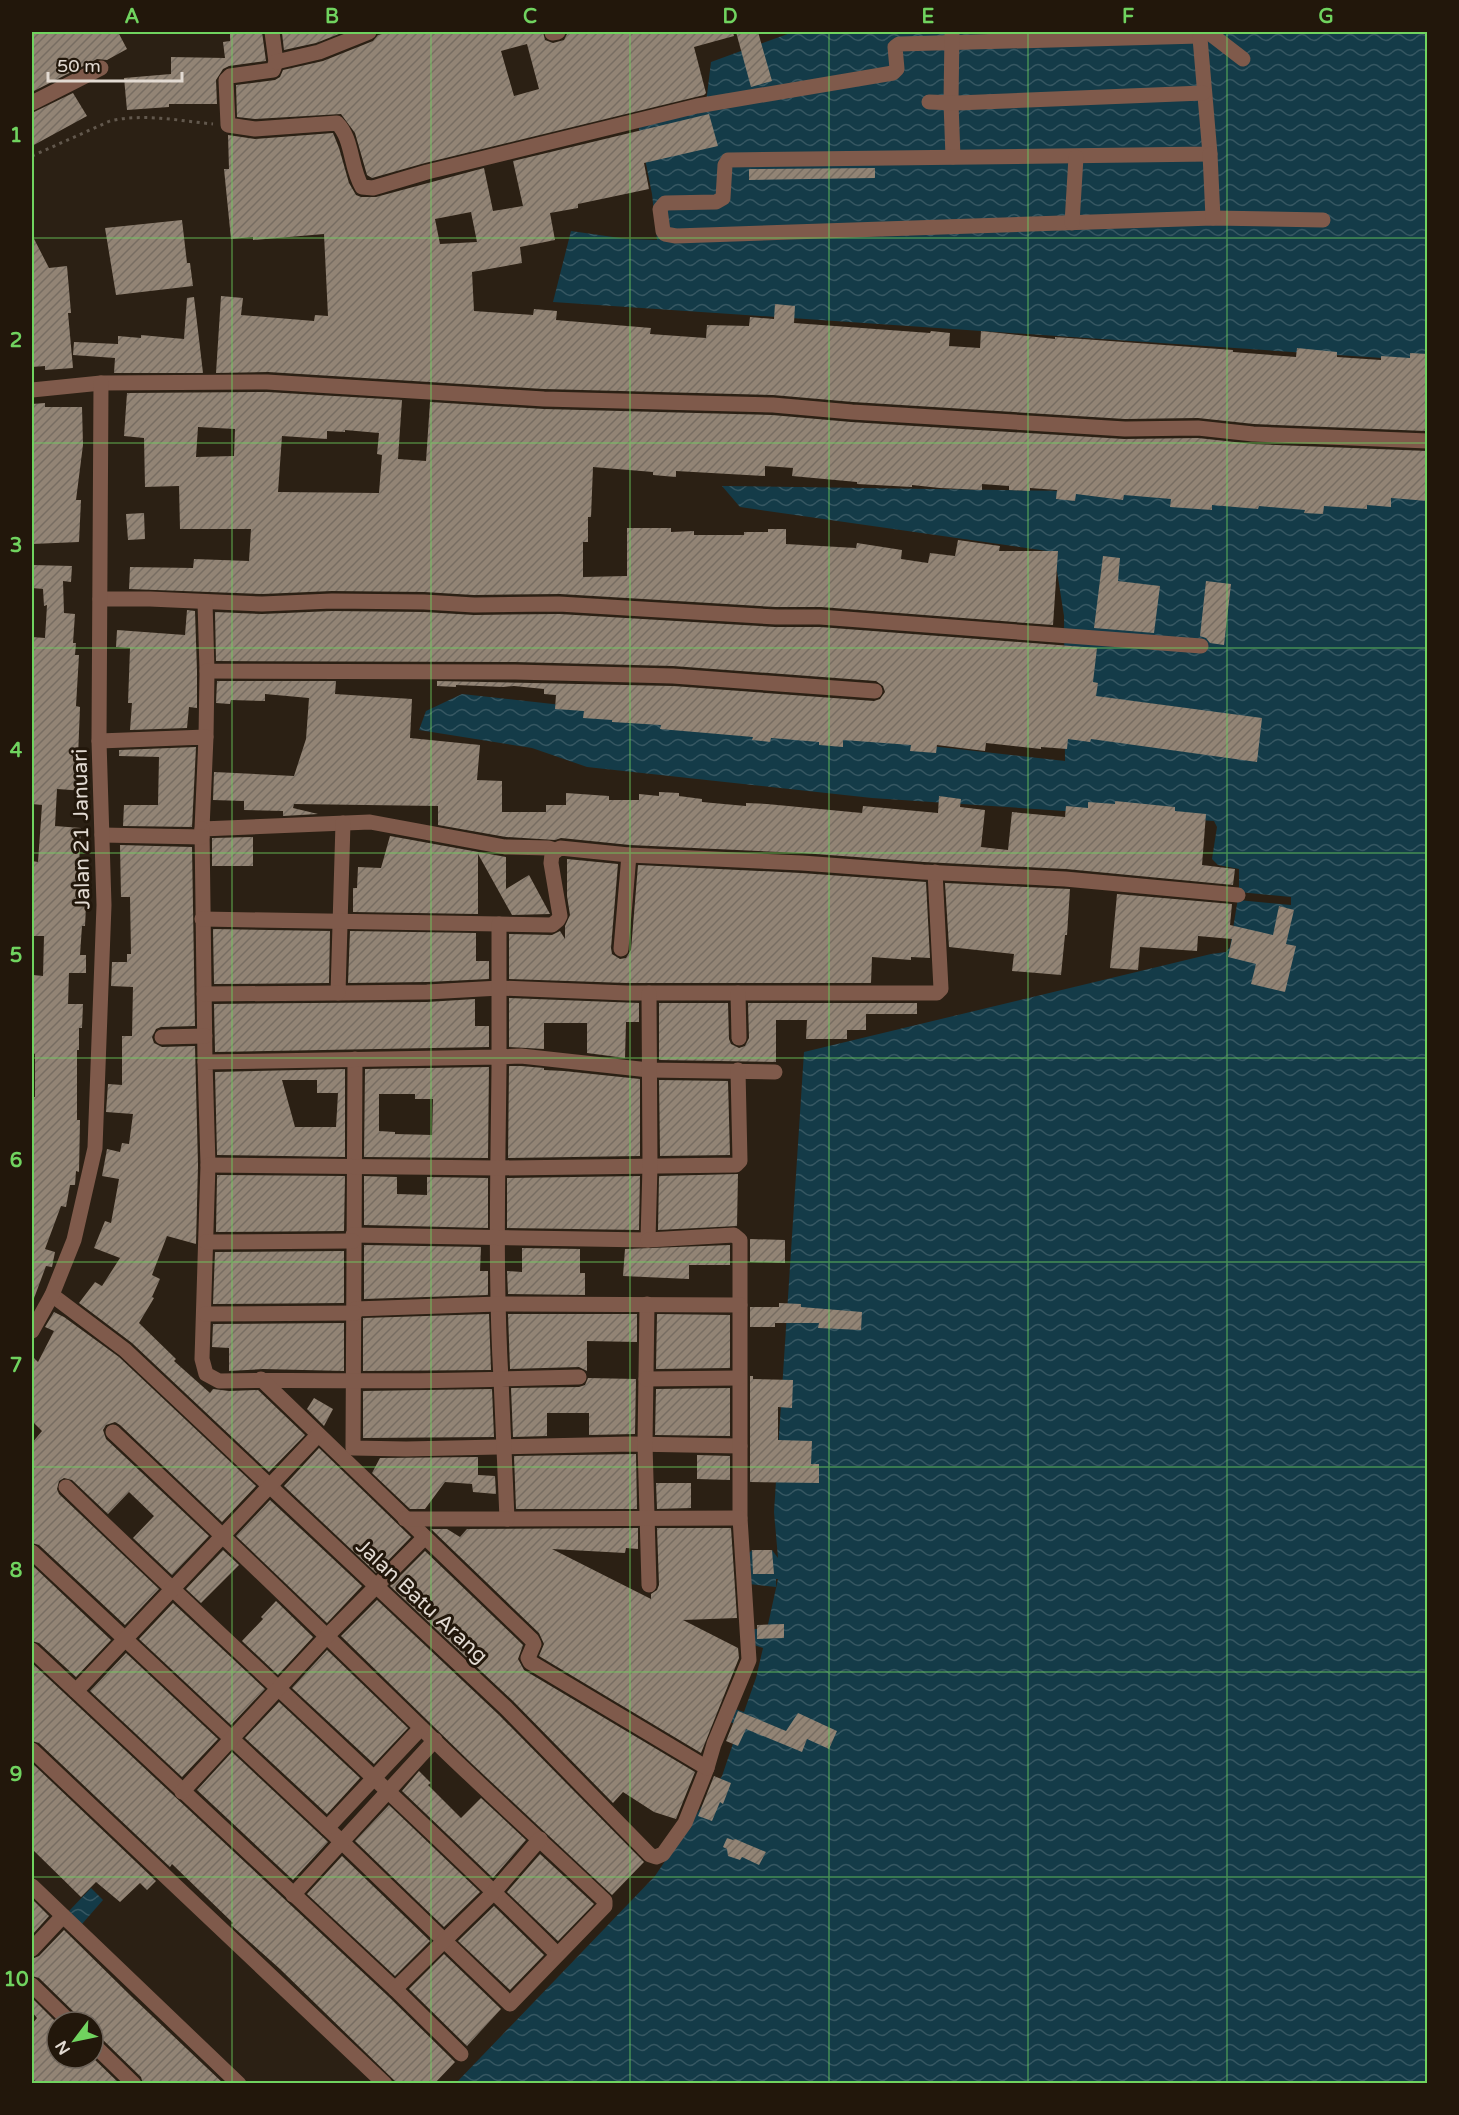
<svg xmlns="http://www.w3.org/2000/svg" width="1459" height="2115" viewBox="0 0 1459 2115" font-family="'Varela Round',sans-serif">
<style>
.water{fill:url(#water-waves)}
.pier{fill:#2b2014}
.building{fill:url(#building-hatch);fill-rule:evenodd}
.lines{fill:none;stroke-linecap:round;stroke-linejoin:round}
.path{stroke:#62584d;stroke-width:3;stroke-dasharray:3 4.5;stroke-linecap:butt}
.minor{stroke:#7f5a4b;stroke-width:15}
.grid{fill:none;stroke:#70d35f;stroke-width:1.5;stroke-opacity:0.55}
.labels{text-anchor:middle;stroke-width:6;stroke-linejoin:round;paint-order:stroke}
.street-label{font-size:21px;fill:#e2dad2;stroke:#22170b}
.neatline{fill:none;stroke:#70d35f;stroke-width:2}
.grid-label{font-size:20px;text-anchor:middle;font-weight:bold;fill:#70d35f}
</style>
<defs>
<pattern id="water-waves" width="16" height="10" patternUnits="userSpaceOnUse" patternTransform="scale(1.5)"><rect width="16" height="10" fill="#143b48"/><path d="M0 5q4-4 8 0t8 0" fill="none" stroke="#365762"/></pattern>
<pattern id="building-hatch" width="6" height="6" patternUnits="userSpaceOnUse" patternTransform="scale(1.5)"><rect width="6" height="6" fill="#928475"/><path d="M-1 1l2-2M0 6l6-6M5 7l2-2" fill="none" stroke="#776d62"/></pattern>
</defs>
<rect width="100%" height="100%" fill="#2b2014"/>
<g class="water">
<polygon points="793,32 1427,32 1427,361 553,302 571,231 627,239 657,240 652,194 637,119 706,103 711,62"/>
<polygon points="722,486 1427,496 1427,2083 456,2083 655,1876 722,1776 739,1726 726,1720 732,1708 744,1712 756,1678 763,1648 751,1644 751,1629 767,1629 778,1579 776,1579 776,1587 749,1584 749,1553 752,1550 772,1550 778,1558 774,1512 804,1052 1211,954 1226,952 1230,947 1239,892 1239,869 1218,865 1212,859 1217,827 1214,821 872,798 587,767 532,748 419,730 426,711 462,694 1065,761 1064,616 1054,552 740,507"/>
<polygon points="91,1888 103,1900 82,1924 69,1911"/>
</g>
<polygon class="pier" points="1239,892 1291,897 1291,905 1238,900"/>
<g class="building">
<polygon points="32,32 118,32 127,49 107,60 97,59 32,92"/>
<polygon points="230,32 262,32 266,61 229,66 223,69 216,80 217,104 169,104 169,107 127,110 124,78 171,74 171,57 225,58 223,42 230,41"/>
<polygon points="299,32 344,32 316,43 284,50 282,33"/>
<path d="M390 32H543L545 40 553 43 564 40 568 32H733L734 36 694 47 706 93 704 95 425 163 372 178 367 175 355 133 341 114 255 119 237 117 236 85 275 80 280 77 283 70 323 61 373 41 378 35ZM527 44 539 89 514 96 501 51Z"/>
<polygon points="736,32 758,32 772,81 751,87"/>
<polygon points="73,93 87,116 32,146 32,113"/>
<path d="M709 114 718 146 644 163 649 189 578 204V208L550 213 555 240 520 247 522 263 472 272 474 311 533 315 534 309 557 311 556 320 651 328 650 334 706 338 707 325 749 326 750 317 774 319 775 304 795 306 794 323 930 333 931 331 950 333 949 346 980 348 981 331 1055 339V337L1233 350V352L1296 357 1297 348 1337 352V357L1381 360V356L1410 358V353L1428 354 1426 431 1254 424 1198 418 1125 419 853 402 773 395 544 389 268 372 216 373 221 296 243 298 241 315 314 321 315 315 328 316 324 234 253 240V237L231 239 224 169H229L228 135 255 139 333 133 339 148 349 183 356 195 361 197H376L484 168 493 211 523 206 513 161ZM471 212 477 242 440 244 435 219Z"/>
<polygon points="875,168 875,178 749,180 749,169"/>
<polygon points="182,220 187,263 190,263 193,286 116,295 105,228"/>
<polygon points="32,235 49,268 67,266 71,313 68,313 73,368 45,370 45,366 32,367"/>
<polygon points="194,297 203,373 114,373 115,358 73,355 74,342 118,344 118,336 141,338 141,335 184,339 187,298"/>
<path d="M267 392 402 400 398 459 426 461 430 402 544 409 772 415 851 422 1124 439 1198 438 1253 444 1428 451V501L1391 498V507L1367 505V509L1324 506 1323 514 1304 513 1305 510 1259 506 1258 509 1212 505V510L1170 507 1171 499 1124 495 1123 500 1076 494 1075 501 1056 499 1057 490 1030 488V491L1009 490V486L982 484V490L940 488 912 485V487L857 484V482L792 476 793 468 765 466V476L676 471V477L653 475V472L593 467 591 517H588V542H583V577L627 576V528H671V532L694 531V535H744V532H768V529H786V544L856 548 857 543 902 550 901 559 928 563 930 553 955 556 958 540 1000 546 999 551H1058L1053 625 821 607H776L560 594 474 595 424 592 332 591 262 594 129 589 130 567 193 568 194 559 249 561 251 529H180L179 486 145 487 144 438 124 436 127 393ZM198 427 235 429 234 456 196 457ZM345 430 379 433 377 454 382 455 379 493 278 492 282 436 327 439V431L345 432Z"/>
<polygon points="45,403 45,407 82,407 83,445 76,500 81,500 79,542 32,544 32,404"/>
<polygon points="144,513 145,539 128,540 126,514"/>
<polygon points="1103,556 1120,558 1118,581 1160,586 1154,633 1094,628"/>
<polygon points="32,565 72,566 71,582 63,581 64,613 75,614 73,643 76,643 75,655 79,655 76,706 80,707 78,757 88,758 85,791 57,789 55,826 81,828 79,865 82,865 81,906 86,906 85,926 82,926 80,955 86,955 86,973 69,973 68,1004 83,1004 82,1028 79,1028 79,1050 77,1050 77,1120 80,1120 79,1172 76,1171 75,1185 70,1185 66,1207 61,1206 45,1249 55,1252 52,1267 46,1266 33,1301 32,1097 35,1097 35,1054 32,1053 32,1002 33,975 43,976 44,936 32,936 32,861 38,862 42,805 32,804 34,698 32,698 32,637 45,638 47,605 44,606 43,589 32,588"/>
<polygon points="1206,581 1231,584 1224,645 1210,643 1206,638 1200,636"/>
<polygon points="187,610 195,611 197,671 197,708 189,707 187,728 130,730 132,703 128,703 130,648 116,647 117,630 185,635"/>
<polygon points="332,611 424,612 474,615 559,614 775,627 820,627 1097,648 1093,682 1098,683 1096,696 1262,718 1257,762 1091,739 1090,742 1068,739 1067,749 1041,747 1041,749 986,743 985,751 937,745 936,753 910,751 911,745 843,740 843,747 819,745 819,742 771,738 770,742 752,740 753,737 660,729 661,725 612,722 612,720 583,718 584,711 555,709 556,695 544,694 544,689 514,686 503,687 456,685 456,687 437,686 437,681 673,686 874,701 880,699 885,692 883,686 876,681 673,666 515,662 216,661 215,612 262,614"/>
<polygon points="217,681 336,681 335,694 412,699 410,738 480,745 477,780 502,781 502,812 546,812 546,805 566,805 566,793 609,796 609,800 639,800 639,794 659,796 659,792 679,793 679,796 702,799 702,802 746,806 746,803 767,804 862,813 863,806 938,813 939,796 961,799 960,807 985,810 981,847 1008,850 1012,812 1065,817 1066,806 1088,808 1088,802 1115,804 1115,801 1175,807 1175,811 1206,814 1202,865 1235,869 1233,885 1066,869 924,862 802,853 630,845 561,838 555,840 506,837 438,825 438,806 294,804 293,808 318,814 283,816 283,811 244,810 244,801 213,800 214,772 294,776 306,739 309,698 265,694 265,701 231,700 230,704 216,703"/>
<polygon points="196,747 192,827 123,826 124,805 158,805 159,757 119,756 119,750"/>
<polygon points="390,836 506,857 506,889 529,875 550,914 512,915 478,854 478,914 353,912 353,888 357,888 358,867 381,868"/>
<polygon points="253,837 253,866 212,866 212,838"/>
<polygon points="120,845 192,847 195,1026 161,1027 156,1029 152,1037 154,1043 162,1047 195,1046 198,1165 196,1244 167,1236 152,1275 160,1279 152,1297 154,1298 139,1323 176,1359 174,1361 210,1393 213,1389 229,1391 258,1390 305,1435 269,1472 132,1343 79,1303 95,1282 102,1286 120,1258 94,1248 105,1221 111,1223 119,1179 102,1176 107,1149 120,1152 122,1143 129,1144 133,1114 106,1112 108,1084 122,1085 122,1036 132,1036 133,987 111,986 112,962 127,962 127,954 131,954 130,897 121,897"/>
<polygon points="567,859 618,864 611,948 612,954 620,959 626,958 631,950 638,865 801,873 926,882 930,958 911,957 911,960 872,957 871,983 627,983 509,979 509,934 552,935 560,931 565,939 565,926 570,915 567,896"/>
<polygon points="945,883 1070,889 1067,935 1065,935 1061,975 1012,971 1014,954 949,947"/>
<polygon points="1117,894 1232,904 1230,925 1273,935 1279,906 1294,910 1286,944 1296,946 1285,992 1251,984 1256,964 1228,957 1232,939 1198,936 1197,951 1140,947 1138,970 1110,968"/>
<polygon points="213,929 330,931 329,983 214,984"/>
<polygon points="350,931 476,933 476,961 489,961 489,979 427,982 348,983"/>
<polygon points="509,998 639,1003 639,1022 626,1022 625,1058 587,1053 587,1023 544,1023 544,1049 509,1047"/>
<polygon points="475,999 475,1026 489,1026 489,1047 215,1052 214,1004 427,1002"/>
<polygon points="659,1003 728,1003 729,1039 731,1044 739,1048 745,1046 749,1038 748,1003 917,1003 917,1014 866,1014 866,1030 847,1030 847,1039 806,1039 807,1020 776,1020 776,1062 659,1060"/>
<polygon points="509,1066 521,1066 544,1068 544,1070 564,1071 640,1079 640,1156 508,1158"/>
<path d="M489 1067 488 1158 364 1157 365 1069ZM379 1094H415V1099H433L432 1135 395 1134V1132L379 1131Z"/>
<path d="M345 1069V1157L217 1155 215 1072ZM282 1080H317V1093H338L336 1127H295Z"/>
<polygon points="659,1080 728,1081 730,1155 660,1156"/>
<polygon points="738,1174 737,1226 658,1230 659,1176"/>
<polygon points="217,1175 345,1176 344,1231 216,1232"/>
<polygon points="364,1176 397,1177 397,1194 427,1195 427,1177 488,1178 488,1228 364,1225"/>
<polygon points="640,1176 639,1230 507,1228 507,1178"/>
<polygon points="750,1239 785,1240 785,1263 750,1262"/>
<polygon points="364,1245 481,1247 480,1271 488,1271 488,1295 364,1299"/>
<polygon points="730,1245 730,1265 689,1265 689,1279 623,1276 625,1249"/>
<polygon points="522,1248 580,1249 580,1273 585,1273 585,1295 508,1294 507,1271 522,1272"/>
<polygon points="344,1251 344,1303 213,1304 215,1252"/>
<polygon points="779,1303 801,1304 801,1307 862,1312 861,1330 818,1328 819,1323 775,1323 775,1327 750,1327 750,1307 779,1307"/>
<polygon points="54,1312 64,1317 119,1357 256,1486 222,1522 120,1425 115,1422 106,1425 103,1430 106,1439 209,1536 172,1575 133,1538 154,1516 129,1492 108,1514 72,1480 64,1478 59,1481 57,1489 59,1494 159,1589 125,1625 39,1545 32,1543 32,1443 42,1431 32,1421 32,1356 38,1362 54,1331 45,1327"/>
<polygon points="489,1314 491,1370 363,1371 363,1318"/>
<polygon points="508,1314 637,1314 637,1342 587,1341 587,1371 579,1367 510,1369"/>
<polygon points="657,1314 730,1315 730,1368 656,1369"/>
<polygon points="344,1323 344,1371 263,1369 229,1371 229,1348 212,1347 213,1324"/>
<polygon points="750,1376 753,1376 753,1379 793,1380 792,1408 778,1407 778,1440 812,1441 811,1464 819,1464 819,1483 750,1482"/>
<polygon points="588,1378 636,1379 635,1434 589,1435 589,1413 547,1413 547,1436 513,1437 511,1388 579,1387 585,1385"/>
<polygon points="730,1388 730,1436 655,1435 656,1389"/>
<polygon points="492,1389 494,1437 363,1438 363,1391"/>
<polygon points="314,1398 333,1409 324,1426 307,1409"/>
<polygon points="319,1448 411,1537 376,1573 284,1486"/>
<polygon points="636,1454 637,1509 516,1509 514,1456"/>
<polygon points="697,1455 730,1456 730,1480 697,1479"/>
<polygon points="478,1457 478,1475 495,1476 496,1494 473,1492 472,1484 445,1482 425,1509 410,1509 372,1473 380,1458"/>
<polygon points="656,1483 691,1483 691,1508 657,1509"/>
<polygon points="270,1500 362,1586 327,1623 236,1536"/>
<polygon points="638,1528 638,1549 626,1548 625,1553 552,1549 651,1599 651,1594 657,1590 659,1585 657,1528 731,1528 737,1618 683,1620 738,1648 739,1658 701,1753 539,1656 544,1644 539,1633 431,1529 447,1529 460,1537 467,1529"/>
<polygon points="223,1550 239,1565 201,1603 186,1589"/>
<polygon points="752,1550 772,1550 774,1574 753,1574"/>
<polygon points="425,1551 523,1645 518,1659 524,1670 695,1772 676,1819 654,1812 623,1792 613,1803 513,1701 390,1586"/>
<polygon points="32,1565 111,1640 76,1677 39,1643 32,1641"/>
<polygon points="377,1600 499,1715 644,1862 612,1895 470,1762 341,1636"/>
<polygon points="276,1601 313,1637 278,1675 242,1641 263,1619 261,1617"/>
<polygon points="173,1603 265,1689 231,1725 139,1639"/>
<polygon points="784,1624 784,1638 757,1639 757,1625"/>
<polygon points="327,1650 408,1728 374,1764 292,1688"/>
<polygon points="126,1653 218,1739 182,1777 90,1691"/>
<polygon points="32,1663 388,1996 455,2062 434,2084 398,2084 280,1969 231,1925 233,1923 172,1864 170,1867 39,1743 32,1741"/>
<polygon points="279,1702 360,1778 327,1814 245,1738"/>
<polygon points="738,1711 786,1731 798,1713 837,1731 829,1749 807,1739 802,1752 746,1729 738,1746 726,1741"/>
<polygon points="232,1752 328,1842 293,1880 197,1790"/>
<polygon points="32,1763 156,1881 147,1890 140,1883 120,1902 96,1882 81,1897 32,1849"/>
<polygon points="419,1771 431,1783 428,1785 461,1818 481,1798 526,1840 493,1878 402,1791"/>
<polygon points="714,1776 731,1783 723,1804 720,1802 712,1821 698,1816"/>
<polygon points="389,1805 480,1892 444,1927 355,1841"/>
<polygon points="727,1838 733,1840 735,1839 766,1852 759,1865 742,1857 740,1860 728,1856 727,1849 723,1847"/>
<polygon points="540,1854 594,1904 558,1941 507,1892"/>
<polygon points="342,1856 430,1941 395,1976 307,1894"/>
<polygon points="32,1899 49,1916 32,1935"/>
<polygon points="494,1906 544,1955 510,1990 458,1941"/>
<polygon points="64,1930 132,1997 224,2084 143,2084 141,2077 100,2037 93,2035 93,2022 80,2022 77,2015 39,1978 32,1976 32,1959 39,1956"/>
<polygon points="444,1954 501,2009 467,2046 409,1989"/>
<polygon points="32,1998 57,2023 57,2058 93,2058 120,2084 38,2084 32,2078 32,2024 37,2018 32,2012"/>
</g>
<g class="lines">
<path class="path" d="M32 156 110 121C144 113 180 121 213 124"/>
<g class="minor">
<path d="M272 32 276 62 273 70 230 76 226 80 228 125 255 129 337 123C353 139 350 167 362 187L373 188 427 172 697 106 893 73 897 69 895 47 899 44 1200 36"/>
<polyline points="952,32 951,103 953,157"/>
<polyline points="1202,32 1200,38 1210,154 728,160 725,165 723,198 716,202 665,203 660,209 663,231 665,234 676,236 1213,218 1323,220"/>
<polyline points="1208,32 1243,59"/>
<polyline points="552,33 558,32"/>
<polyline points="276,62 319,52 369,32"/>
<polyline points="929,102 957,103 1203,93"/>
<polyline points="32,103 101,68"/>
<polyline points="1210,154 1213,218"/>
<polyline points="1072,223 1076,157"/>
<polyline points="32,390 101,383 267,382 544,399 773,405 852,412 1125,429 1198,428 1253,434 1428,441"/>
<polyline points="100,599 150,599 262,604 332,601 424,602 474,605 559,604 776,617 820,617 1201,646"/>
<polyline points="205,602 207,671 515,672 673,676 875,691"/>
<polyline points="206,737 207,671"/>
<polyline points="99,741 206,737 202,829 370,822 505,847 549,848 555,850"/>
<polyline points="343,823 338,993 427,992 500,988 627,993 937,993 941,989 935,872"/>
<polyline points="202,829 205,1062"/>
<polyline points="102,835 202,837"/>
<polyline points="202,919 499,924"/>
<polyline points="621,949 629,855"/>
<polyline points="738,993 739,1038"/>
<polyline points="204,994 338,993"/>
<polyline points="162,1037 205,1036"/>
<polyline points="355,1059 353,1448 406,1449 631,1444 740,1446"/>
<path d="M775 1072 649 1070 521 1056 499 1057 205 1062 208 1165 202 1359 206 1374 219 1381C313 1379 407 1383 501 1379 495 1276 498 1171 499 1067V924L552 925 558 920 560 916 551 863 552 854 560 848 629 855 802 863 923 872 1065 879 1238 895"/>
<polyline points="208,1165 499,1168 736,1165 740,1161 738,1070"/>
<polyline points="353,1235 648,1240 650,1166 649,993"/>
<polyline points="206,1242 353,1241"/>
<polyline points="52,1295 125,1350 506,1708 650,1855 656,1857 663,1854 685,1823 707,1768 714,1744 749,1660 740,1518 740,1240 734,1235 648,1240"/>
<polyline points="647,1304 645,1444 649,1585"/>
<polyline points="355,1309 498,1304 740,1305"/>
<polyline points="205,1314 355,1313"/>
<polyline points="32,1331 52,1295 74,1240 95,1148 104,905 99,741 101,383"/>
<polyline points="579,1377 501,1379 507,1519 740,1518"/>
<polyline points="261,1379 532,1640 534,1644 528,1658 530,1662 707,1768"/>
<polyline points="646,1379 739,1378"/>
<path d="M66 1487C228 1645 397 1795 557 1954"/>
<polyline points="405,1519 507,1519"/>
<path d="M32 1552 342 1842 510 2004 605 1906V1901C552 1851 498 1802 445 1751 335 1644 225 1537 113 1432"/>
<polyline points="32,1650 395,1989 461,2054"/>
<polyline points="76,1691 318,1435"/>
<polyline points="32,1750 385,2084"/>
<polyline points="182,1792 328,1635 424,1538"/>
<polyline points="327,1828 421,1728"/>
<polyline points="32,1886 239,2084"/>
<polyline points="293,1895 435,1740"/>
<polyline points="32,1949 63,1916"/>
<polyline points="32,1985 70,2022"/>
<polyline points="395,1989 494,1892 540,1839"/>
<polyline points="93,2044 134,2084"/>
</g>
</g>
<path class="grid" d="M232 32V2084M431 32V2084M630 32V2084M829 32V2084M1028 32V2084M1227 32V2084M32 238H1428M32 443H1428M32 648H1428M32 853H1428M32 1058H1428M32 1262H1428M32 1467H1428M32 1672H1428M32 1877H1428"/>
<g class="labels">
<g class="street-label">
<text transform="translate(81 829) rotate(-91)" y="7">Jalan 21 Januari</text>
<text transform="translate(422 1601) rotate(43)" y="7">Jalan Batu Arang</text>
</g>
</g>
<rect width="1459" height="2115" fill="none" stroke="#22170b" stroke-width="66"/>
<g transform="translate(75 2040) rotate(238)"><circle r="28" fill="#22170b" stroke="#6f655b" stroke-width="1.5"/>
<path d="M0-4.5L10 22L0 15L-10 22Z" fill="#70d35f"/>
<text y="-9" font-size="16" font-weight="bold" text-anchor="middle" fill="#e2dad2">N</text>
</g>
<path d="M48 72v9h134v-9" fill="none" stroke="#e2dad2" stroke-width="3"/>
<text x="57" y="72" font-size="18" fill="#e2dad2" stroke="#22170b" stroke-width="4.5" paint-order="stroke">50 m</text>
<rect x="33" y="33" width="1393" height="2049" class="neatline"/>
<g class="grid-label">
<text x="132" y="23">A</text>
<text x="332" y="23">B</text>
<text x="530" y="23">C</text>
<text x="730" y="23">D</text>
<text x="928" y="23">E</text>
<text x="1128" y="23">F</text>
<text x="1326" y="23">G</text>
<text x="16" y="142">1</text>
<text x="16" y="347">2</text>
<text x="16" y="552">3</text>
<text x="16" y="757">4</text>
<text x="16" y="962">5</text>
<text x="16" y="1167">6</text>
<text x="16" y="1372">7</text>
<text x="16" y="1577">8</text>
<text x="16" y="1781">9</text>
<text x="16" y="1986">10</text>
</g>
</svg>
